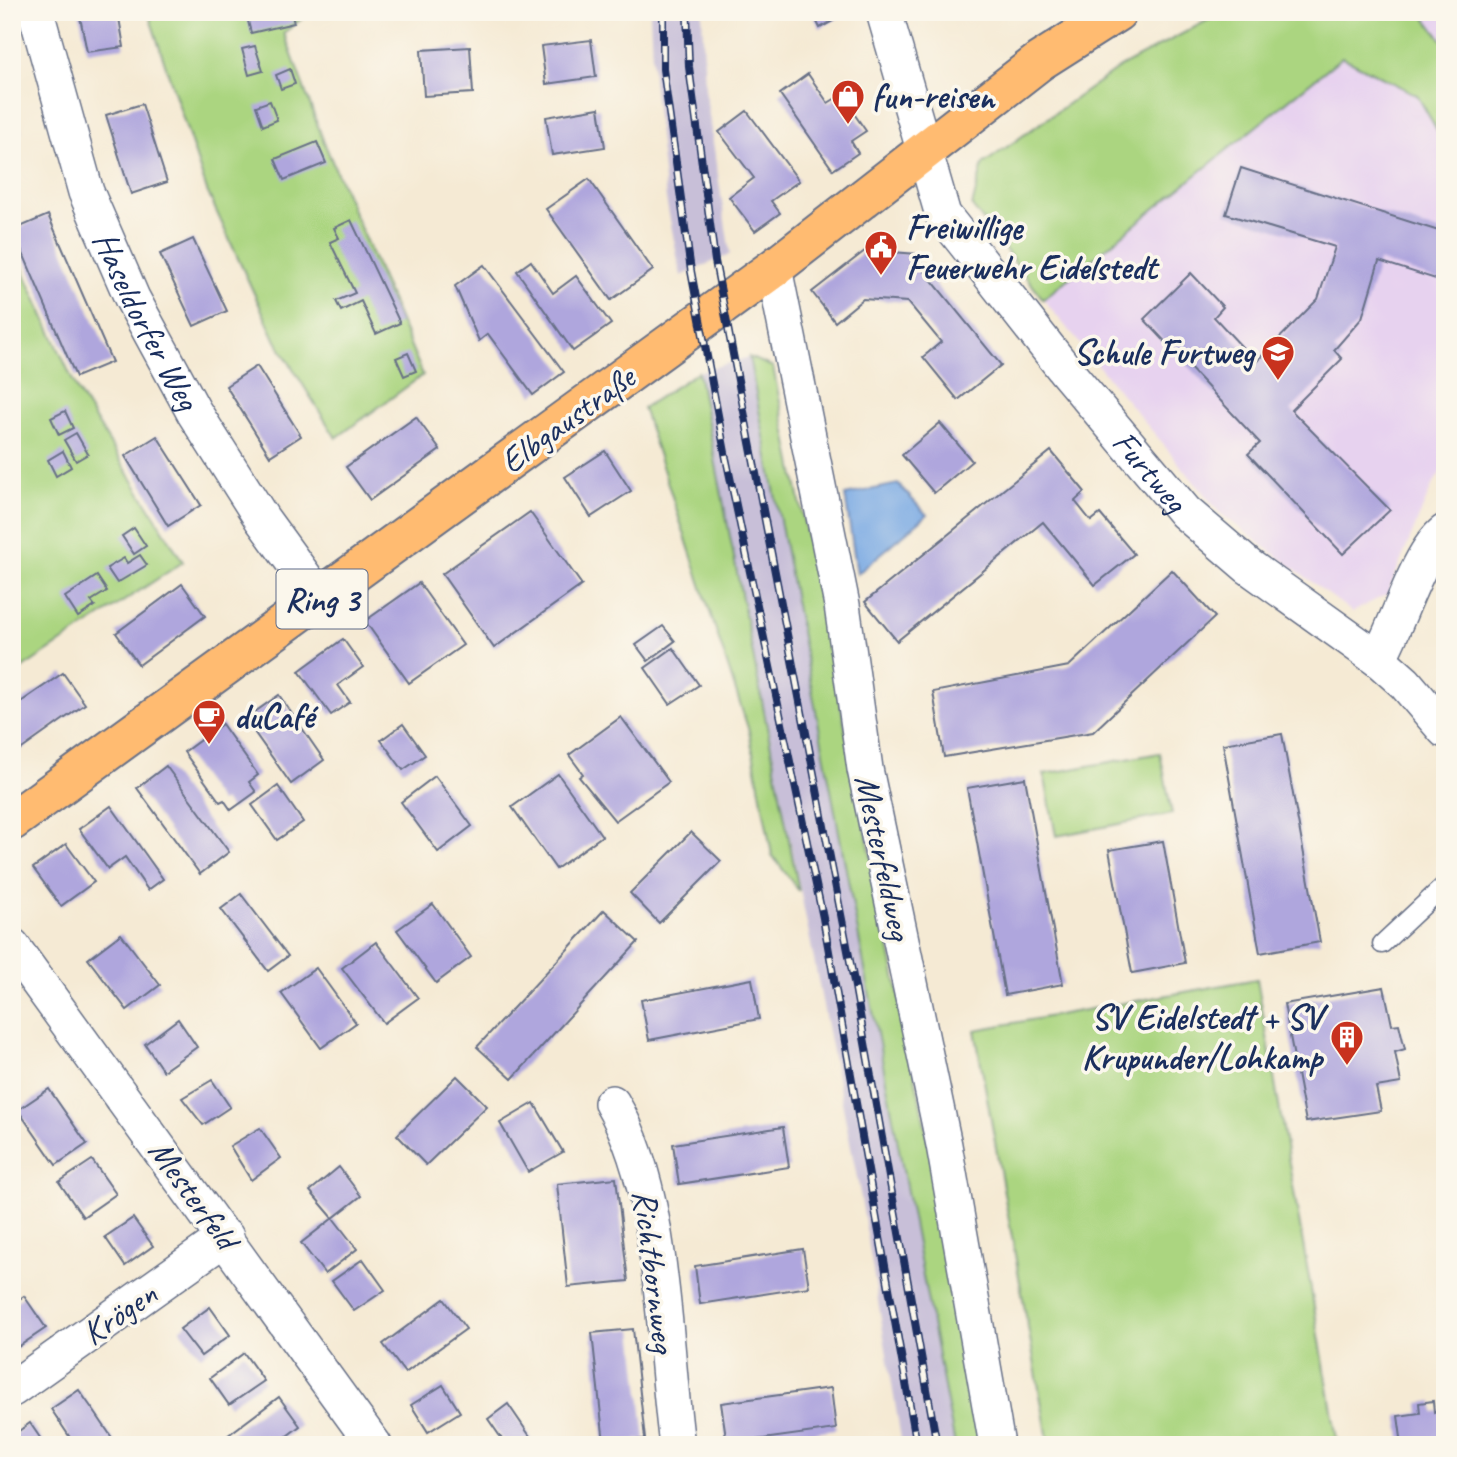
<svg xmlns="http://www.w3.org/2000/svg" width="1457" height="1457" viewBox="0 0 1457 1457" font-family="Caveat,sans-serif">
<style>
.built{fill:#e7d2ef}
.industrial{fill:#c8bfd8}
.green{fill:#abd580;stroke:#63826f;stroke-width:2}
.water{fill:#79a9e3;stroke:#4a6ca0;stroke-width:2}
.building{fill:#afa6dd}
.lines{fill:none;stroke-linecap:round;stroke-linejoin:round}
.service-casing{stroke:#677087;stroke-width:21}
.minor-casing{stroke:#677087;stroke-width:38}
.primary-casing{stroke:#677087;stroke-width:42}
.service{stroke:#fff;stroke-width:18}
.minor{stroke:#fff;stroke-width:35}
.primary{stroke:#ffbb71;stroke-width:38}
.rail-casing{stroke:#1b2f5e;stroke-width:8}
.rail{stroke:#fbf7ec;stroke-width:5;stroke-dasharray:16;stroke-linecap:butt}
.labels{text-anchor:middle;stroke-width:7;stroke-linejoin:round;paint-order:stroke}
.shield{fill:#fbf7ec;stroke:#5e6b89;stroke-width:2}
.shield-label{font-size:33px;font-weight:bold;fill:#1b2f5e}
.poi-label{font-size:35px;font-weight:bold;fill:#1b2f5e;stroke:#fbf7ec;text-anchor:start}
.street-label{font-size:35px;fill:#1b2f5e;stroke:#fbf7ec}
</style>
<rect width="100%" height="100%" fill="#fbf7ec"/>
<filter id="ink" filterUnits="userSpaceOnUse"><feTurbulence type="fractalNoise" baseFrequency=".0143" numOctaves="2"/><feDisplacementMap in="SourceGraphic" scale="14" xChannelSelector="R" yChannelSelector="G"/><feConvolveMatrix kernelMatrix="1 2 1 2 8 2 1 2 1" color-interpolation-filters="sRGB"/></filter>
<filter id="wash" filterUnits="userSpaceOnUse"><feTurbulence type="fractalNoise" baseFrequency=".00686" numOctaves="4" result="noise"/><feDisplacementMap in="SourceGraphic" scale="28" xChannelSelector="R" yChannelSelector="G"/><feGaussianBlur stdDeviation="1.57" result="paint"/><feColorMatrix in="noise" values="0 0 0 0 0 0 0 0 0 0 0 0 0 0 0 0 0 1.4 0 .05"/><feComposite in="paint" operator="in"/></filter>
<g filter="url(#wash)">
<rect width="100%" height="100%" fill="#f5ead4"/>
<g class="built">
<polygon points="1421,12 1445,12 1445,44 1444,44"/>
<polygon points="1342,57 1417,95 1445,144 1445,465 1432,486 1387,594 1352,612 1220,513 1043,299"/>
</g>
<g class="industrial">
<polygon points="650,12 702,12 705,89 730,254 681,276 666,199 653,79"/>
<polygon points="749,357 955,1445 902,1445 861,1198 698,372"/>
</g>
<g class="green">
<polygon points="148,12 310,12 284,33 323,140 423,375 336,438 276,341 207,191"/>
<polygon points="1223,12 1421,12 1445,44 1445,144 1417,95 1342,57 1043,299 972,206 983,164 1120,67"/>
<polygon points="12,245 77,390 183,562 12,675"/>
<polygon points="749,357 773,367 989,1445 955,1445"/>
<polygon points="698,372 799,891 772,855 749,731 643,408"/>
<polygon points="1160,753 1172,814 1056,836 1044,774"/>
<polygon points="1257,979 1338,1445 1049,1445 975,1030"/>
</g>
<polygon class="water" points="898,484 927,515 857,574 845,495"/>
<g id="blocks">
<g class="building">
<polygon points="79,12 118,12 124,47 87,52"/>
<polygon points="252,12 291,12 294,23 251,33 246,13"/>
<polygon points="412,12 439,12 439,14 413,16"/>
<polygon points="812,12 849,12 820,28"/>
<polygon points="591,40 596,77 546,84 541,46"/>
<polygon points="255,46 263,71 249,75 242,49"/>
<polygon points="470,47 473,93 424,96 421,50"/>
<polygon points="290,69 295,84 281,89 276,75"/>
<polygon points="808,74 828,103 841,95 866,131 851,141 858,153 833,170 780,94"/>
<polygon points="12,99 22,132 12,135"/>
<polygon points="270,101 277,120 263,126 256,106"/>
<polygon points="142,104 167,182 131,194 106,115"/>
<polygon points="599,108 605,147 552,155 546,117"/>
<polygon points="747,111 799,181 771,201 780,213 755,231 729,197 754,178 719,132"/>
<polygon points="317,142 326,163 284,180 275,159"/>
<polygon points="1241,168 1445,233 1445,282 1379,261 1362,318 1334,350 1342,359 1291,410 1390,510 1343,554 1248,454 1260,443 1144,319 1191,273 1223,307 1214,317 1256,362 1318,299 1335,247 1226,214"/>
<polygon points="589,179 653,270 611,300 546,209"/>
<polygon points="48,215 112,362 76,377 13,230"/>
<polygon points="351,220 400,323 376,334 361,301 341,311 336,301 355,293 330,242 339,238 334,228"/>
<polygon points="193,239 227,311 194,326 160,254"/>
<polygon points="866,250 917,254 916,261 1001,365 958,400 923,357 941,342 908,302 863,299 835,322 812,292"/>
<polygon points="531,261 553,293 576,276 611,324 573,351 517,271"/>
<polygon points="484,265 564,372 533,395 488,334 479,341 455,286"/>
<polygon points="408,353 416,371 404,376 396,358"/>
<polygon points="257,366 301,436 270,456 226,386"/>
<polygon points="65,411 73,428 59,435 51,418"/>
<polygon points="416,417 440,450 370,500 346,467"/>
<polygon points="940,423 972,461 934,493 902,455"/>
<polygon points="76,433 88,454 76,461 64,440"/>
<polygon points="157,436 201,505 168,526 125,456"/>
<polygon points="63,451 71,467 56,476 48,460"/>
<polygon points="605,451 631,491 591,517 565,477"/>
<polygon points="1051,451 1085,492 1075,501 1091,521 1100,514 1134,554 1095,585 1043,522 897,641 865,602"/>
<polygon points="530,512 582,585 494,648 442,574"/>
<polygon points="134,528 146,546 134,554 122,536"/>
<polygon points="140,555 147,565 117,583 107,568 124,558 127,563"/>
<polygon points="1172,570 1215,617 1093,732 944,757 933,692 1069,666"/>
<polygon points="97,576 107,591 91,601 95,606 78,617 65,597"/>
<polygon points="419,583 463,645 409,683 365,621"/>
<polygon points="182,584 205,616 139,665 116,633"/>
<polygon points="663,626 675,641 648,661 636,645"/>
<polygon points="343,639 363,667 338,685 350,702 331,715 299,671"/>
<polygon points="673,648 699,685 670,704 645,668"/>
<polygon points="63,673 85,704 19,751 12,742 12,708"/>
<polygon points="279,695 324,760 291,784 245,719"/>
<polygon points="621,717 669,782 615,821 579,777 583,774 569,755"/>
<polygon points="222,724 258,775 249,782 256,792 231,810 224,800 220,802 184,752"/>
<polygon points="403,724 425,755 403,770 381,740"/>
<polygon points="1282,734 1320,942 1260,953 1223,744"/>
<polygon points="166,766 229,852 200,874 137,788"/>
<polygon points="558,774 602,836 556,869 512,807"/>
<polygon points="435,776 472,826 438,852 401,802"/>
<polygon points="1025,778 1063,984 1005,995 967,788"/>
<polygon points="278,786 303,822 277,840 252,805"/>
<polygon points="111,806 163,879 148,890 125,857 108,869 79,829"/>
<polygon points="691,832 721,861 659,923 630,893"/>
<polygon points="1163,841 1185,963 1132,973 1109,850"/>
<polygon points="66,844 94,882 61,906 33,868"/>
<polygon points="241,894 288,956 268,971 221,909"/>
<polygon points="433,904 471,957 436,983 397,930"/>
<polygon points="604,910 638,942 512,1079 477,1047"/>
<polygon points="121,934 160,985 127,1010 88,959"/>
<polygon points="376,942 418,998 384,1023 342,968"/>
<polygon points="316,968 356,1023 321,1048 281,993"/>
<polygon points="752,979 759,1019 649,1040 641,1000"/>
<polygon points="1384,987 1392,1025 1399,1024 1405,1049 1395,1052 1401,1083 1376,1087 1381,1111 1306,1122 1284,1004"/>
<polygon points="178,1019 197,1047 163,1071 145,1044"/>
<polygon points="457,1076 487,1106 426,1165 397,1135"/>
<polygon points="212,1080 230,1107 203,1125 182,1098"/>
<polygon points="49,1089 87,1144 56,1165 18,1110"/>
<polygon points="534,1103 563,1152 528,1172 500,1123"/>
<polygon points="783,1127 789,1167 679,1184 673,1144"/>
<polygon points="260,1128 281,1158 251,1180 230,1146"/>
<polygon points="92,1160 116,1194 83,1217 59,1182"/>
<polygon points="339,1167 361,1196 333,1218 310,1191"/>
<polygon points="616,1178 628,1281 568,1287 557,1184"/>
<polygon points="133,1218 153,1246 125,1266 105,1237"/>
<polygon points="333,1218 357,1249 325,1274 301,1243"/>
<polygon points="803,1249 809,1287 700,1304 695,1266"/>
<polygon points="363,1259 385,1290 354,1311 332,1281"/>
<polygon points="24,1296 46,1328 12,1351 12,1304"/>
<polygon points="444,1299 466,1329 405,1373 383,1344"/>
<polygon points="210,1307 230,1335 201,1356 180,1329"/>
<polygon points="633,1329 645,1439 604,1443 592,1333"/>
<polygon points="244,1353 264,1381 229,1405 210,1378"/>
<polygon points="443,1385 460,1412 428,1432 411,1405"/>
<polygon points="831,1388 836,1429 727,1444 721,1403"/>
<polygon points="79,1390 96,1414 117,1445 75,1445 51,1409"/>
<polygon points="279,1397 300,1426 275,1445 215,1445"/>
<polygon points="1433,1401 1434,1412 1445,1410 1445,1445 1402,1445 1398,1416 1420,1413 1419,1403"/>
<polygon points="508,1404 536,1445 506,1445 488,1419"/>
<polygon points="30,1423 45,1445 12,1445 12,1436"/>
</g>
</g>
</g>
<g filter="url(#ink)">
<use href="#blocks" fill-opacity="0" stroke="#677087" stroke-width="2"/>
<g class="lines">
<defs>
<polyline id="service" points="1382,944 1445,885"/>
<g id="minor">
<path id="s1" d="M36 12 86 192 132 298 194 412 262 519 321 600"/>
<path id="s2" d="M884 12 943 215 970 249 1066 371 1185 512 1248 566 1378 659 1405 683 1445 730"/>
<polyline points="774,268 842,605 865,769 944,1145 997,1445"/>
<path d="M1378 659C1398 625 1417 554 1445 532"/>
<polyline points="12,946 374,1445"/>
<path d="M612 1103C665 1192 663 1341 677 1445"/>
<polyline points="12,1389 226,1237"/>
</g>
<polyline id="primary" points="12,821 774,268 1040,61 1117,12"/>
</defs>
<use href="#service" class="service-casing"/>
<use href="#minor" class="minor-casing"/>
<use href="#primary" class="primary-casing"/>
<use href="#service" class="service"/>
<use href="#minor" class="minor"/>
<use href="#primary" class="primary"/>
<defs>
<g id="rail">
<polyline points="663,12 663,69 691,271 726,458 823,918 917,1445"/>
<polyline points="687,12 689,67 715,261 855,987 937,1445"/>
</g>
</defs>
<use href="#rail" class="rail-casing"/>
<use href="#rail" class="rail"/>
</g>
</g>
<defs>
<symbol id="shop-pin" viewBox="-11 -11 22 30"><path d="M0 17L-7.5 6A9.5 9.5 0 1 1 7.5 6Z" fill="#c8321e" stroke="#fbf7ec"/><path d="M-5-2.5h2.3a2.7 3.5 0 0 1 5.4 0H5L5.5 6h-11ZM-1.5-2.5h3a1.5 2.3 0 0 0-3 0Z" fill="#fff"/></symbol>
<symbol id="civic-pin" viewBox="-11 -11 22 30"><path d="M0 17L-7.5 6A9.5 9.5 0 1 1 7.5 6Z" fill="#c8321e" stroke="#fbf7ec"/><path d="M-.6-6.5H3V-4.5H.6V-3L4-1V1h2V6H-6V1h2V-1L-.6-3ZM-1.2 2.5V6h2.4V2.5Z" fill="#fff"/></symbol>
<symbol id="school-pin" viewBox="-11 -11 22 30"><path d="M0 17L-7.5 6A9.5 9.5 0 1 1 7.5 6Z" fill="#c8321e" stroke="#fbf7ec"/><path d="M0-5L7-2L0 1L-7-2ZM-4 1L0 2.5L4 1V4Q0 6-4 4Z" fill="#fff"/></symbol>
<symbol id="cafe-pin" viewBox="-11 -11 22 30"><path d="M0 17L-7.5 6A9.5 9.5 0 1 1 7.5 6Z" fill="#c8321e" stroke="#fbf7ec"/><path d="M-5.5-4.5H6V0H3Q3 3.5 0 3.5H-2.5Q-5.5 3.5-5.5 0ZM3-3.2v2h1.7v-2ZM-6 4.5H4V6H-6Z" fill="#fff"/></symbol>
<symbol id="building-pin" viewBox="-11 -11 22 30"><path d="M0 17L-7.5 6A9.5 9.5 0 1 1 7.5 6Z" fill="#c8321e" stroke="#fbf7ec"/><path d="M-4-6H4V6H1V3H-1V6H-4ZM-2.5-4.3h1.7v1.8h-1.7ZM.8-4.3h1.7v1.8H.8ZM-2.5-1h1.7V.8h-1.7ZM.8-1h1.7V.8H.8Z" fill="#fff"/></symbol>
</defs>
<g fill-rule="evenodd">
<use href="#shop-pin" x="829" y="77" width="38" height="52"/>
<use href="#civic-pin" x="862" y="228" width="38" height="52"/>
<use href="#school-pin" x="1259" y="333" width="38" height="52"/>
<use href="#cafe-pin" x="190" y="697" width="38" height="52"/>
<use href="#building-pin" x="1328" y="1018" width="38" height="52"/>
</g>
<g class="labels">
<rect class="shield" x="276.5" y="569.5" width="91" height="59" rx="5"/>
<g class="shield-label">
<text x="322" y="611">Ring 3</text>
</g>
<g class="poi-label">
<text x="872" y="108">fun-reisen</text>
<text x="906" y="239">Freiwillige<tspan x="906" dy="40">Feuerwehr Eidelstedt</tspan></text>
<text x="1254" y="364" text-anchor="end">Schule Furtweg</text>
<text x="234" y="728">duCafé</text>
<text x="1322" y="1029" text-anchor="end">SV Eidelstedt + SV<tspan x="1322" dy="40">Krupunder/Lohkamp</tspan></text>
</g>
<g class="street-label">
<text dy="12" stroke="none"><textPath href="#s1" startOffset="329">Haseldorfer Weg</textPath></text>
<text transform="translate(567 419) rotate(-36)" y="12">Elbgaustraße</text>
<text dy="12" stroke="none"><textPath href="#s2" startOffset="541">Furtweg</textPath></text>
<text transform="translate(884 857) rotate(78)" y="12">Mesterfeldweg</text>
<text transform="translate(194 1194) rotate(54)" y="12">Mesterfeld</text>
<text transform="translate(655 1271) rotate(83)" y="12">Richtbornweg</text>
<text transform="translate(119 1313) rotate(-35)" y="12">Krögen</text>
</g>
</g>
<rect width="1457" height="1457" fill="none" stroke="#fbf7ec" stroke-width="42"/>
</svg>
